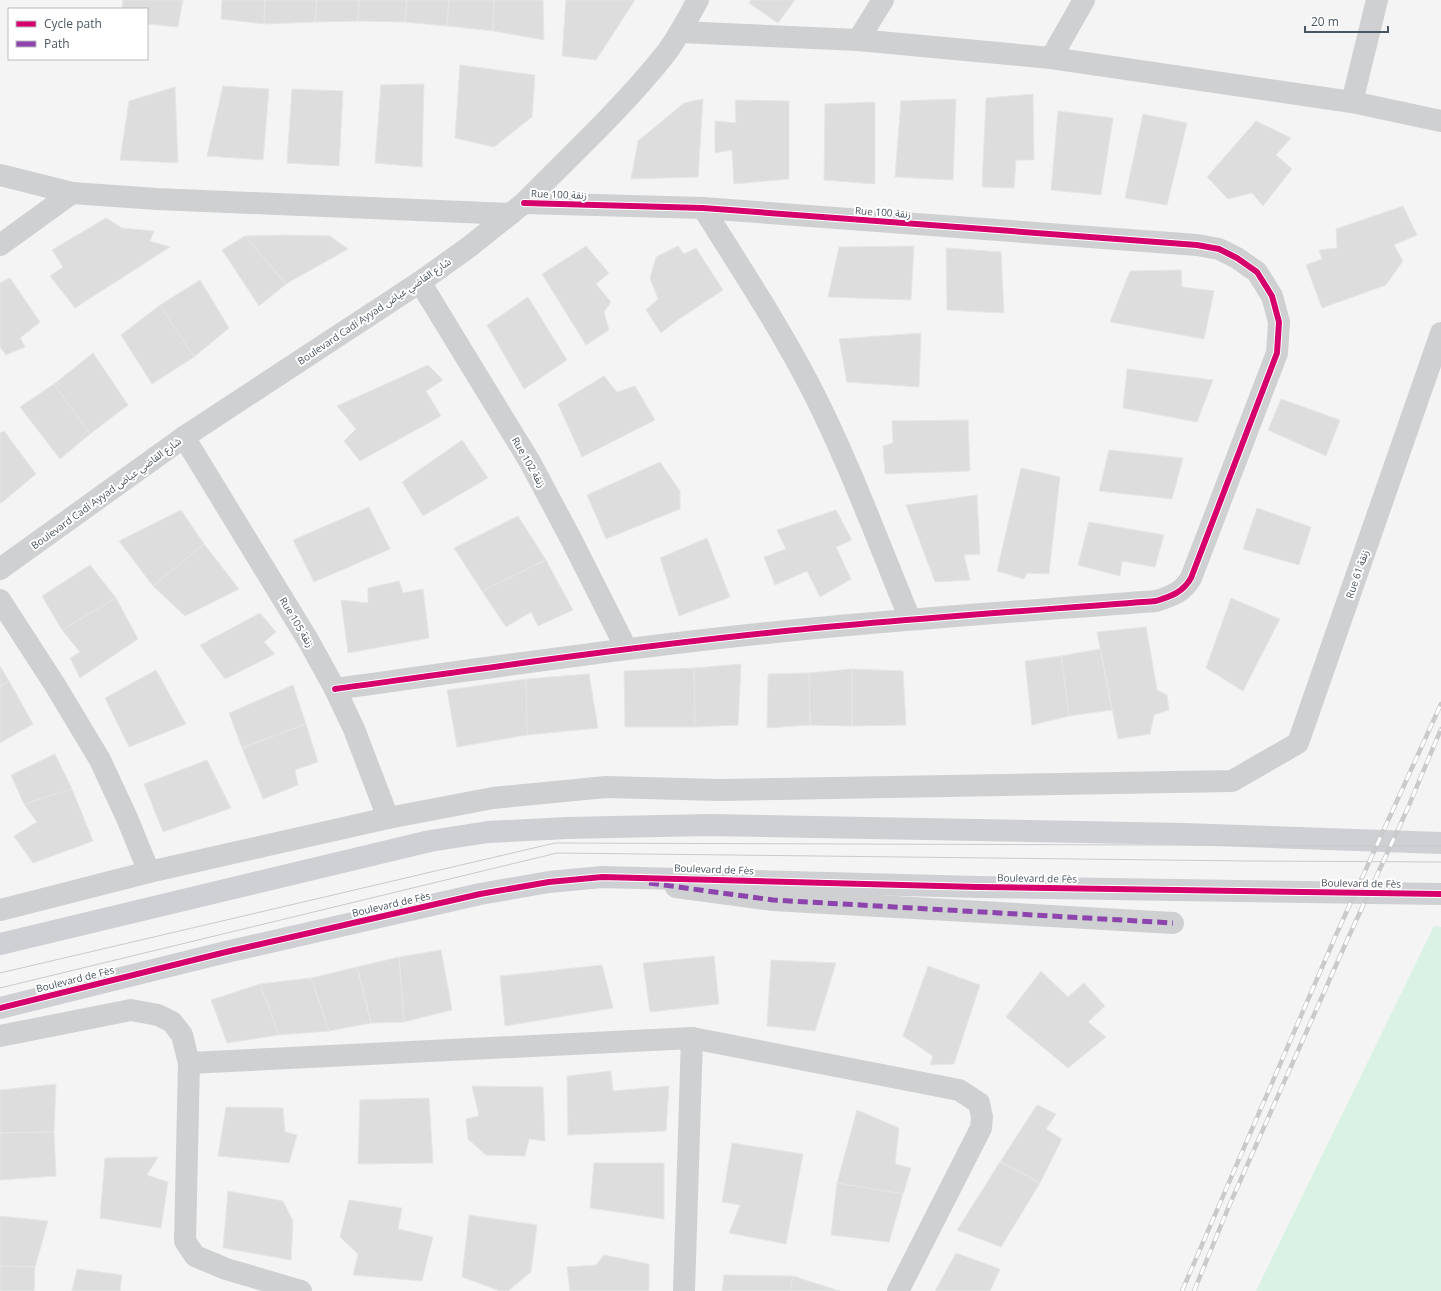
<svg xmlns="http://www.w3.org/2000/svg" width="1441" height="1291" viewBox="0 0 1441 1291" font-family="'Open Sans','Noto Sans Arabic',sans-serif">
<style>
.green{fill:#d9f2e3}
.building{fill:#ddddde;stroke:#e5e6e7}
.lines{fill:none;stroke-linecap:round;stroke-linejoin:round}
.street{stroke:#ced0d2;stroke-width:22}
.secondary{stroke:#ced0d4;stroke-width:22}
.tram{stroke:#c9cacc;stroke-width:1}
.rail-casing{stroke:#c9cacc;stroke-width:4.5}
.rail{stroke:#fff;stroke-width:3;stroke-dasharray:9;stroke-linecap:butt}
.quiet{stroke:#8e44ad;stroke-width:5;stroke-dasharray:10 5;stroke-linecap:butt}
.cycleway-casing{stroke:#fff;stroke-width:8}
.cycleway{stroke:#d6006c;stroke-width:6}
.labels{text-anchor:middle;stroke-width:4;stroke-linejoin:round;paint-order:stroke}
.street-label{font-size:10px;fill:#4a5661;stroke:#fff}
</style>
<rect width="100%" height="100%" fill="#f4f4f4"/>
<polygon class="green" points="1434,926 1441,927 1441,1291 1256,1291"/>
<g class="building">
<polygon points="123,0 183,0 178,27 147,24 147,9 122,9"/>
<polygon points="222,0 265,0 264,24 221,19"/>
<polygon points="265,0 317,0 315,22 264,24"/>
<polygon points="317,0 359,0 358,21 315,22"/>
<polygon points="359,0 407,0 405,22 358,21"/>
<polygon points="407,0 449,0 447,26 405,22"/>
<polygon points="449,0 494,0 493,31 447,26"/>
<polygon points="494,0 543,0 544,40 493,31"/>
<polygon points="566,0 635,0 596,60 562,56"/>
<polygon points="751,0 795,0 778,23 749,3"/>
<polygon points="460,65 535,75 532,117 494,147 455,138"/>
<polygon points="424,84 422,167 375,163 381,85"/>
<polygon points="223,86 269,89 263,160 207,156"/>
<polygon points="175,87 178,163 120,160 129,101"/>
<polygon points="292,89 343,91 339,166 287,163"/>
<polygon points="1033,94 1034,160 1016,160 1014,188 982,187 986,98"/>
<polygon points="703,99 698,177 631,179 638,141 684,103"/>
<polygon points="956,99 953,180 895,177 901,101"/>
<polygon points="735,100 789,101 789,179 734,184 732,150 715,153 715,121 736,123"/>
<polygon points="875,102 875,184 824,180 825,104"/>
<polygon points="1058,111 1113,118 1101,195 1051,190"/>
<polygon points="1143,114 1187,123 1167,205 1125,198"/>
<polygon points="1256,121 1291,138 1276,155 1292,169 1263,206 1252,193 1228,199 1207,177"/>
<polygon points="1403,206 1417,235 1394,245 1403,261 1386,285 1322,308 1306,265 1322,259 1319,250 1337,248 1336,229"/>
<polygon points="106,218 122,228 154,231 150,241 170,247 75,308 50,276 63,267 52,250"/>
<polygon points="285,235 330,236 348,249 286,284 245,236"/>
<polygon points="245,236 286,284 259,306 222,250"/>
<polygon points="586,246 609,273 596,284 611,302 604,312 609,330 586,345 542,274"/>
<polygon points="678,246 684,254 696,248 723,290 676,321 661,333 646,310 658,299 650,278 656,257"/>
<polygon points="914,246 911,300 828,297 839,247"/>
<polygon points="946,248 1001,252 1004,313 947,310"/>
<polygon points="1181,270 1182,287 1214,291 1204,339 1110,322 1130,271"/>
<polygon points="10,278 40,322 20,338 25,347 6,355 0,347 0,283"/>
<polygon points="200,280 229,328 194,357 160,305"/>
<polygon points="528,297 567,360 524,389 487,325"/>
<polygon points="160,305 194,357 152,384 121,335"/>
<polygon points="921,333 919,387 847,382 839,339"/>
<polygon points="93,353 128,405 90,434 54,384"/>
<polygon points="428,365 443,380 426,391 441,416 360,461 344,441 356,429 337,406"/>
<polygon points="1127,369 1213,380 1197,422 1123,408"/>
<polygon points="604,376 617,392 635,386 655,420 582,457 558,404"/>
<polygon points="54,384 90,434 60,459 20,407"/>
<polygon points="1281,399 1340,420 1326,456 1268,430"/>
<polygon points="968,420 970,471 885,474 883,446 893,443 892,421"/>
<polygon points="4,431 36,474 0,504 0,433"/>
<polygon points="462,440 488,478 423,516 402,482"/>
<polygon points="1109,450 1183,458 1172,499 1099,491"/>
<polygon points="660,462 680,491 680,509 606,539 587,495"/>
<polygon points="1021,468 1060,477 1049,574 1027,573 1024,579 997,571"/>
<polygon points="977,495 980,554 964,555 970,580 935,582 906,505"/>
<polygon points="369,507 390,549 314,582 293,540"/>
<polygon points="1257,508 1311,527 1299,565 1243,549"/>
<polygon points="181,510 204,544 153,586 119,541"/>
<polygon points="836,510 852,540 836,547 851,579 820,597 807,571 775,585 764,557 786,549 777,530"/>
<polygon points="518,516 546,560 482,591 454,548"/>
<polygon points="1089,522 1164,535 1155,567 1122,561 1120,576 1078,565"/>
<polygon points="707,538 730,597 679,616 660,558"/>
<polygon points="204,544 239,589 185,616 153,586"/>
<polygon points="546,560 573,610 538,626 531,612 506,627 482,591"/>
<polygon points="90,565 116,598 62,630 42,596"/>
<polygon points="399,581 403,593 423,589 429,638 348,653 341,600 368,603 368,588"/>
<polygon points="116,598 138,639 80,678 70,658 80,652 62,630"/>
<polygon points="1231,598 1280,619 1243,691 1206,668"/>
<polygon points="260,613 276,632 264,642 275,654 225,679 200,645"/>
<polygon points="1146,627 1157,690 1167,695 1169,710 1154,715 1150,734 1118,739 1097,632"/>
<polygon points="1100,649 1112,710 1069,716 1061,656"/>
<polygon points="1061,656 1069,716 1032,725 1025,661"/>
<polygon points="741,664 738,725 695,727 694,668"/>
<polygon points="0,666 9,681 0,687"/>
<polygon points="694,668 695,727 625,727 624,671"/>
<polygon points="852,669 903,671 906,725 852,726"/>
<polygon points="852,669 852,726 810,725 809,673"/>
<polygon points="156,670 186,724 129,747 105,698"/>
<polygon points="809,673 810,725 767,728 768,674"/>
<polygon points="589,674 598,728 527,735 526,679"/>
<polygon points="526,679 527,735 457,747 447,690"/>
<polygon points="9,681 33,724 0,743 0,687"/>
<polygon points="293,685 306,724 242,748 229,713"/>
<polygon points="306,724 318,762 295,770 298,785 263,799 242,748"/>
<polygon points="55,754 72,789 24,804 11,775"/>
<polygon points="207,760 231,808 163,832 144,784"/>
<polygon points="72,789 93,841 33,863 14,836 37,822 24,804"/>
<polygon points="441,950 452,1010 404,1022 399,957"/>
<polygon points="714,956 719,1004 650,1012 643,963"/>
<polygon points="399,957 404,1022 371,1023 357,967"/>
<polygon points="771,960 836,963 815,1031 767,1026"/>
<polygon points="602,965 613,1008 505,1026 500,976"/>
<polygon points="928,966 980,985 954,1064 930,1065 933,1056 903,1036"/>
<polygon points="357,967 371,1023 329,1031 311,978"/>
<polygon points="1041,971 1068,997 1084,983 1105,1006 1088,1022 1106,1037 1068,1068 1006,1017"/>
<polygon points="311,978 329,1031 279,1035 260,984"/>
<polygon points="260,984 279,1035 227,1043 211,1000"/>
<polygon points="611,1071 613,1091 669,1086 666,1131 568,1135 567,1076"/>
<polygon points="56,1084 54,1132 0,1133 0,1090"/>
<polygon points="472,1086 543,1087 545,1141 529,1139 525,1156 486,1155 468,1139 466,1119 479,1116"/>
<polygon points="429,1098 433,1163 358,1164 360,1100"/>
<polygon points="1037,1105 1056,1114 1046,1129 1062,1139 1040,1183 1000,1162"/>
<polygon points="226,1107 283,1108 285,1132 297,1135 289,1163 218,1156"/>
<polygon points="857,1110 899,1128 895,1164 911,1168 903,1194 837,1183"/>
<polygon points="54,1132 56,1176 0,1180 0,1133"/>
<polygon points="732,1143 803,1154 786,1244 729,1233 740,1205 722,1202"/>
<polygon points="158,1157 147,1175 168,1182 161,1228 100,1218 105,1158"/>
<polygon points="1000,1162 1040,1183 1001,1247 957,1230"/>
<polygon points="594,1163 664,1163 664,1219 590,1208"/>
<polygon points="837,1183 903,1194 889,1242 831,1235"/>
<polygon points="228,1191 283,1201 293,1221 291,1260 223,1248"/>
<polygon points="349,1200 402,1208 398,1229 433,1237 422,1281 353,1275 358,1254 340,1237"/>
<polygon points="469,1215 537,1225 531,1272 508,1291 500,1291 462,1277"/>
<polygon points="0,1216 48,1221 35,1267 0,1266"/>
<polygon points="956,1253 1000,1269 990,1291 935,1291"/>
<polygon points="604,1255 649,1264 649,1291 570,1291 567,1267 596,1265"/>
<polygon points="0,1266 35,1267 34,1291 0,1291"/>
<polygon points="77,1269 122,1275 120,1291 72,1291"/>
<polygon points="724,1275 793,1276 790,1291 722,1291"/>
<polygon points="793,1276 840,1291 790,1291"/>
</g>
<g class="lines">
<g class="street">
<polyline points="680,32 858,40 1051,58 1352,102 1441,121"/>
<polyline points="858,40 883,0"/>
<polyline points="1051,58 1084,0"/>
<polyline points="1352,102 1377,0"/>
<polyline points="0,175 72,193 157,199 511,214"/>
<path d="M703 208C740 267 779 326 811 388 849 462 878 542 910 619"/>
<polyline points="0,245 72,193"/>
<polyline points="420,282 530,462 571,539 626,648"/>
<polyline points="184,437 308,640 335,689 354,729 388,818"/>
<path d="M0 569 184 437 420 282 469 247 524 203C570 156 622 108 663 57 677 40 687 19 698 0"/>
<polyline points="0,600 55,685 100,760 127,818 149,872"/>
<path d="M335 689C479 669 623 648 767 633 897 619 1026 611 1156 601 1172 596 1183 592 1191 578L1277 353 1279 322 1272 296 1257 272 1237 258 1219 249 1197 245 703 208 524 203"/>
<polyline points="676,887 773,900 1173,923"/>
<polyline points="0,910 149,872 388,818 493,798 606,787 719,790 1232,781 1298,743 1441,333"/>
<polyline points="0,1036 131,1010 158,1015 172,1022 182,1035 189,1063 185,1241 195,1256 226,1269 301,1291"/>
<polyline points="189,1063 692,1038 959,1090 979,1103 982,1117 981,1128 898,1291"/>
<polyline points="684,1291 692,1038"/>
</g>
<g class="secondary">
<polyline points="0,944 430,841 488,832 567,828 709,825 1184,834 1441,843"/>
<polyline points="0,1008 226,952 480,894 549,882 602,877 978,887 1441,894"/>
</g>
<g class="tram">
<polyline points="0,973 555,843 1441,846"/>
<polyline points="0,988 557,853 1249,861 1441,862"/>
</g>
<defs>
<g id="rail">
<polyline points="1182,1291 1336,935 1441,704"/>
<polyline points="1194,1291 1229,1206 1349,936 1407,810 1441,729"/>
</g>
</defs>
<use href="#rail" class="rail-casing"/>
<use href="#rail" class="rail"/>
<polyline class="quiet" points="649,883 773,900 1173,923"/>
<defs>
<g id="cycleway">
<path d="M335 689C479 669 623 648 767 633 897 619 1026 611 1156 601 1172 596 1183 592 1191 578L1277 353 1279 322 1272 296 1257 272 1237 258 1219 249 1197 245 703 208 524 203"/>
<polyline points="0,1008 226,952 480,894 549,882 602,877 978,887 1441,894"/>
</g>
</defs>
<use href="#cycleway" class="cycleway-casing"/>
<use href="#cycleway" class="cycleway"/>
</g>
<g class="labels">
<g class="street-label">
<text transform="translate(559 194) rotate(2)" y="4">Rue 100 زنقة</text>
<text transform="translate(883 212) rotate(4)" y="4">Rue 100 زنقة</text>
<text transform="translate(374 311) rotate(-34)" y="4">Boulevard Cadi Ayyad شارع القاضي عياض</text>
<text transform="translate(529 462) rotate(60)" y="4">Rue 102 زنقة</text>
<text transform="translate(106 493) rotate(-36)" y="4">Boulevard Cadi Ayyad شارع القاضي عياض</text>
<text transform="translate(1357 574) rotate(-71)" y="4">Rue 61 زنقة</text>
<text transform="translate(297 622) rotate(59)" y="4">Rue 105 زنقة</text>
<text transform="translate(714 869) rotate(2)" y="4">Boulevard de Fès</text>
<text transform="translate(1037 878) rotate(1)" y="4">Boulevard de Fès</text>
<text transform="translate(1361 883) rotate(1)" y="4">Boulevard de Fès</text>
<text transform="translate(391 904) rotate(-13)" y="4">Boulevard de Fès</text>
<text transform="translate(75 979) rotate(-14)" y="4">Boulevard de Fès</text>
</g>
</g>
<rect x="8" y="8" width="140" height="52" fill="#ffffff" stroke="#b7bbc0"/>
<rect x="16" y="21" width="20" height="6" fill="#d6006c" stroke="#b7bbc0"/>
<text x="44" y="28" font-size="12" fill="#4a5661">Cycle path</text>
<rect x="16" y="41" width="20" height="6" fill="#8e44ad" stroke="#b7bbc0"/>
<text x="44" y="48" font-size="12" fill="#4a5661">Path</text>
<path d="M1305 26v6h83v-6" fill="none" stroke="#4a5661" stroke-width="2"/>
<text x="1311" y="26" font-size="12" fill="#4a5661" stroke="#ffffff" stroke-width="3" paint-order="stroke">20 m</text>
</svg>
